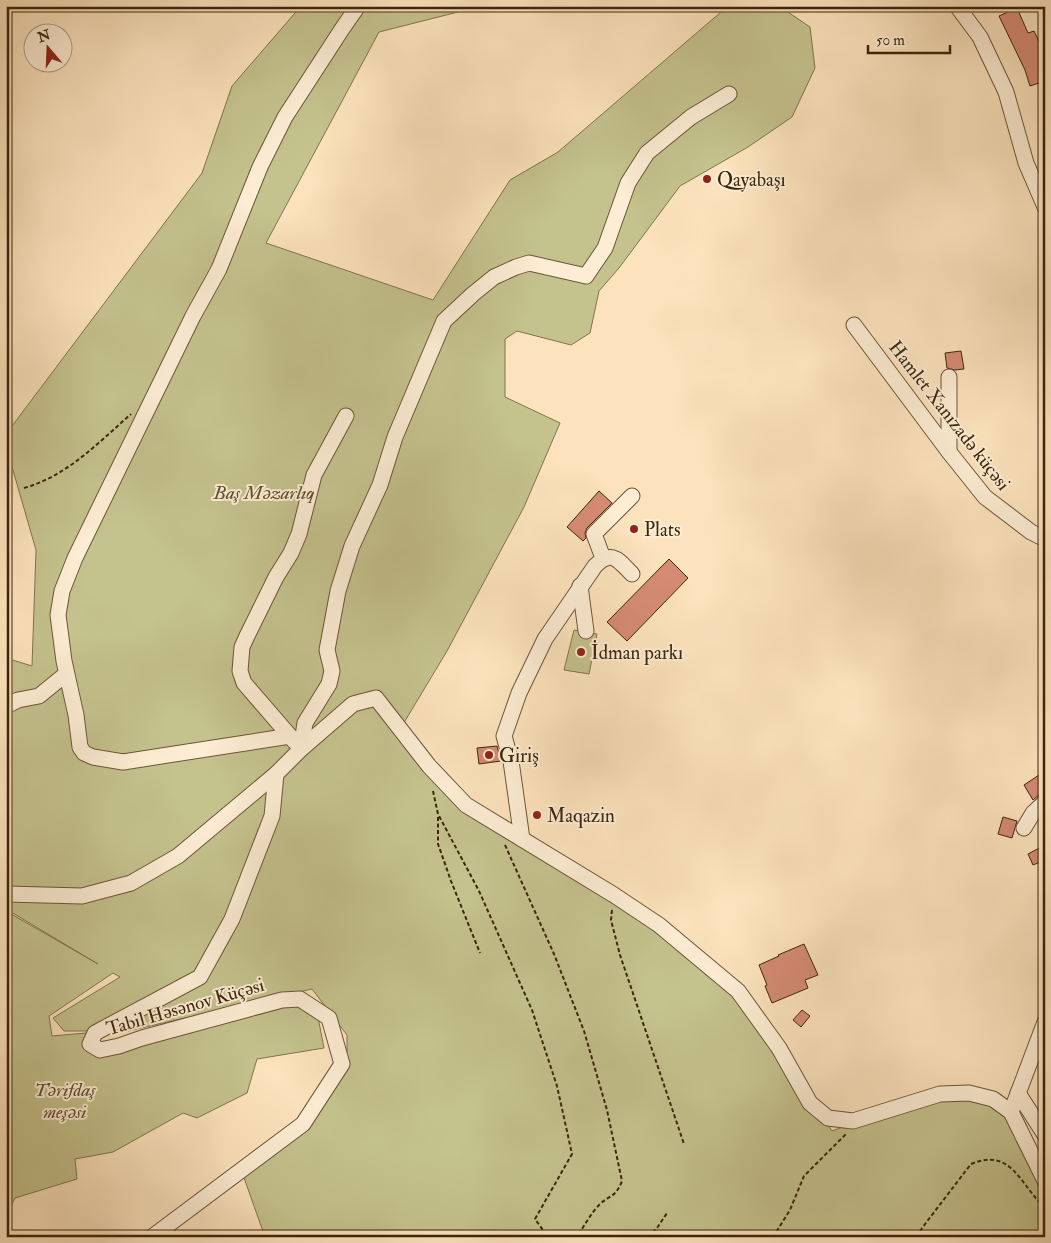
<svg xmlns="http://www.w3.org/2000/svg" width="1051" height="1243" viewBox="0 0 1051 1243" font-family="'IM FELL Double Pica',serif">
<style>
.green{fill:#c4c28d;stroke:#80744c}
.building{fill:#d58b74;stroke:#3c260c}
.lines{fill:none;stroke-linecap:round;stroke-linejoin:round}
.minor-casing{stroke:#6c5538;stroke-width:17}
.path{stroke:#3c260c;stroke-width:2;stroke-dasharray:4 2.5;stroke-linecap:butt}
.minor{stroke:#fdedd4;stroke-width:15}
.poi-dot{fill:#8f2418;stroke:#fdedd4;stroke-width:2}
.labels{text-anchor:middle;stroke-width:4;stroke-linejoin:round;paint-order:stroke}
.poi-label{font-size:19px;fill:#3c260c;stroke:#fdedd4;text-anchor:start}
.street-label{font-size:19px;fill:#3c260c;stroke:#fdedd4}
.park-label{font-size:19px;font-style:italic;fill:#5e4d2c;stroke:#fdedd4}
</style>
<rect width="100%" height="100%" fill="#fce3bd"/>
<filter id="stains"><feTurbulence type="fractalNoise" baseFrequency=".004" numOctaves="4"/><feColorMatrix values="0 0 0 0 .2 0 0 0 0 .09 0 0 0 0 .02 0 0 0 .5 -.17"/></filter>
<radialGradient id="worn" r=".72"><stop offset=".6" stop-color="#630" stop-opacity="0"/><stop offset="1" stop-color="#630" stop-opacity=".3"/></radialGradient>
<g class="green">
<polygon points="301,6 464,6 458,12 379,32 266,243 433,300 510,180 558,152 728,6 779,6 810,27 815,68 792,117 748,147 680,186 619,268 599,291 590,333 571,345 517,331 505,339 505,397 560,423 524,507 447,651 402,726 438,782 564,856 659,919 754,1009 832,1131 901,1105 952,1091 1002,1109 1032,1164 1045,1202 1045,1237 265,1237 243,1175 347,1070 347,1035 312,989 128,1031 64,1031 53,1018 120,977 113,973 49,1016 52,1036 86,1033 87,1045 102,1053 292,1004 317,1012 324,1048 257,1059 247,1093 197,1118 183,1113 113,1152 75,1159 77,1179 15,1198 6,1216 6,911 98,964 6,909 6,658 32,666 36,550 6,446 6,434 202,173 232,86"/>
<polygon points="574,630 597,634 589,674 564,670"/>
</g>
<g class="building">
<polygon points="1017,8 1028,33 1034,31 1045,54 1045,81 1030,86 1025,70 999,16"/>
<polygon points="961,351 964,369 955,370 947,368 945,353"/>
<polygon points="599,491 612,503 587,528 585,533 586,538 583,541 567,527"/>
<polygon points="669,559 688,578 627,641 607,622"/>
<polygon points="497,746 501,761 479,764 477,748"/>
<polygon points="1045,771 1045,793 1039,795 1033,800 1024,785"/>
<polygon points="1003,817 1017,821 1012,838 998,834"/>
<polygon points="1045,845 1045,860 1033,865 1028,854"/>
<polygon points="804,944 818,975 805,980 808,988 772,1003 765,986 767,985 759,965 779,956 778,955"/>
<polygon points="802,1010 810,1016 801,1027 793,1020"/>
</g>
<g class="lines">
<defs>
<g id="minor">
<polyline points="957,6 980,37 1006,92 1026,163 1045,207"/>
<polyline points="854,325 949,452 985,497 1031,532 1045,539"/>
<polyline points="949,452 949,377"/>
<polyline points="603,558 594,534 632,496"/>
<polyline points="580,586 586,631"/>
<polyline points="6,706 18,700 39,696 66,674"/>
<polyline points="290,736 123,762 93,757 84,753 80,747 76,715 64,661 58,615 62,591 75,558 193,316 219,269 260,167 285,117 342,29 358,6"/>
<polyline points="295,742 244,683 240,671 242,647 247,636 276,577 291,553 299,534 314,475 346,416"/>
<polyline points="301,749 305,723 329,684 332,671 327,650 338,591 352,546 380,485 395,437 444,321 473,294 494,277 516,267 529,263 586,276 605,248 628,183 647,153 691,117 729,94"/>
<polyline points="1024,828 1033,813 1045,802"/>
<path d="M522 839 511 761 504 736 519 693 545 639 595 566C612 549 618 560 632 574"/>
<polyline points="6,894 82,896 131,883 178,856 276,774 301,749 353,704 376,698 429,766 466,805 614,895 659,925 738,991 779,1048 810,1103 828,1118 853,1121 940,1094 969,1093 993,1099 1011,1112 1045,1181"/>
<polyline points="1018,1093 1045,1135"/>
<polyline points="1011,1112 1045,1022"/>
<polyline points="152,1237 303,1124 342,1064 329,1018 300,999 282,1000 142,1038 119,1046 100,1050 90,1044 95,1033 200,977 232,919 272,816 276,774"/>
</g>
</defs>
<use href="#minor" class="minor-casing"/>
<g class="path">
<path d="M24 488C67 476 98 443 131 414"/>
<polyline points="433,791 438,814 479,891 532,1010 557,1086 572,1154 535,1219 548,1237"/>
<polyline points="438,817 438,844 451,881 480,953"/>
<path d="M505 845 554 954 584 1031 607 1110 622 1181C615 1198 611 1194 600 1204 591 1213 584 1226 577 1237"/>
<polyline points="612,910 611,920 620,955 684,1144"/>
<polyline points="648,1237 657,1228 667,1213"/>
<polyline points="773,1237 790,1210 804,1176 846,1134"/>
<path d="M917 1237 922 1228 971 1164C1012 1147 1020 1185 1045 1208"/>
</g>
<use href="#minor" class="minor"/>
</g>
<g class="poi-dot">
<circle cx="707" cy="179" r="5"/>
<circle cx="634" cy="529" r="5"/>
<circle cx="581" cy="652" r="5"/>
<circle cx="489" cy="755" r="5"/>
<circle cx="537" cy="815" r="5"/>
</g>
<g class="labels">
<g class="poi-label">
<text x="717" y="186">Qayabaşı</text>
<text x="644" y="536">Plats</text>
<text x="591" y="659">İdman parkı</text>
<text x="499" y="762">Giriş</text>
<text x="547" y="822">Maqazin</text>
</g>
<g class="street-label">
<text transform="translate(950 415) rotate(52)" y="7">Hamlet Xanızadə küçəsi</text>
<text transform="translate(185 1006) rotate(-16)" y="7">Tabil Həsənov Küçəsi</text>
</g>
<g class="park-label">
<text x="264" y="499">Baş Məzarlıq</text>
<text x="65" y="1096">Tərifdaş<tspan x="65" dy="22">meşəsi</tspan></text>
</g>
</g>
<rect width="1051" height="1243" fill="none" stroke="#fce3bd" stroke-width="25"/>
<rect x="8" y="8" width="1036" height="1228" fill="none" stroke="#3c260c" stroke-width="2.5"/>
<rect x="12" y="12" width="1026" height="1218" fill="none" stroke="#3c260c"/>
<g transform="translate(48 48) rotate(341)"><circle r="24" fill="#fdedd4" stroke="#b09d84"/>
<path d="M0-4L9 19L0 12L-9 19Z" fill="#8f2418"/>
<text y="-8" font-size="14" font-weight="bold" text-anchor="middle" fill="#3c260c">N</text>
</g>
<path d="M868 45v8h82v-8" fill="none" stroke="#3c260c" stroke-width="2.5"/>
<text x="876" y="45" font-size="15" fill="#3c260c" stroke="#fdedd4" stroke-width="4" paint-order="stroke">50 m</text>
<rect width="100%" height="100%" filter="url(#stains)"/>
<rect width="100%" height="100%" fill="url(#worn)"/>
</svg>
